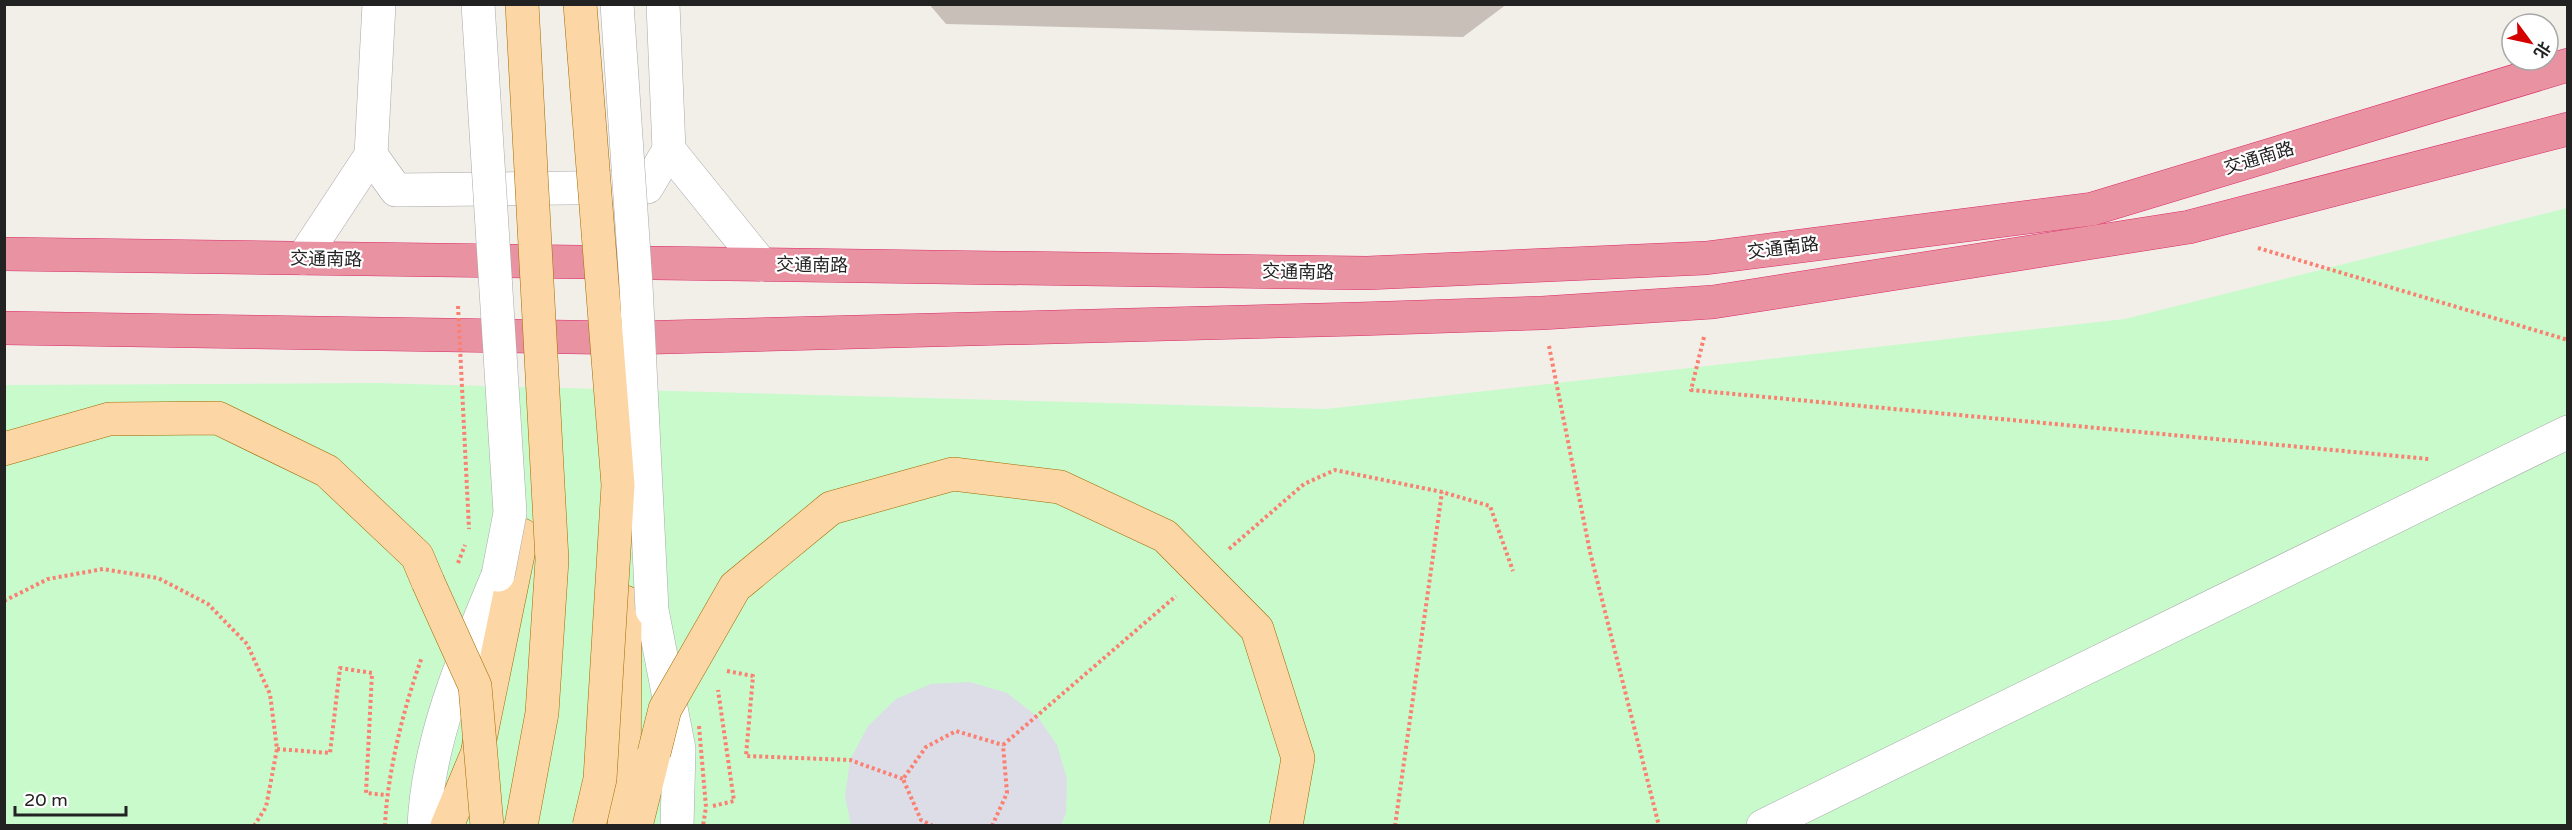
<svg xmlns="http://www.w3.org/2000/svg" width="2572" height="830" viewBox="0 0 2572 830" font-family="'Varela Round','Noto Sans SC',sans-serif">
<style>
.park{fill:#c8facc}
.plaza{fill:#dddde8}
.building{fill:#c7bfb8}
.lines{fill:none;stroke-linecap:round;stroke-linejoin:round}
.minor-casing{stroke:#a9a9a9;stroke-width:34}
.major-casing{stroke:#a06b00;stroke-width:34}
.highway-casing{stroke:#dc2a67;stroke-width:34}
.path{stroke:#fa8072;stroke-width:4;stroke-dasharray:3 3;stroke-linecap:butt}
.minor{stroke:#fff;stroke-width:33}
.major{stroke:#fcd6a4;stroke-width:33}
.highway{stroke:#e892a2;stroke-width:33}
.minor-bridge-casing{stroke:#a9a9a9;stroke-width:34;stroke-linecap:butt}
.major-bridge-casing{stroke:#a06b00;stroke-width:34;stroke-linecap:butt}
.path-bridge{stroke:#fa8072;stroke-width:4;stroke-dasharray:3 3;stroke-linecap:butt}
.minor-bridge{stroke:#fff;stroke-width:33}
.major-bridge{stroke:#fcd6a4;stroke-width:33}
.labels{text-anchor:middle;stroke-width:4.5;stroke-linejoin:round;paint-order:stroke}
.street-label{font-size:18px;fill:#222;stroke:#fff}
</style>
<rect width="100%" height="100%" fill="#f2efe9"/>
<polygon class="park" points="2567,208 2567,825 5,825 4,385 376,383 1326,409 2125,319"/>
<polygon class="plaza" points="970,682 1007,693 1038,717 1057,745 1067,779 1066,813 1061,825 851,825 845,797 850,760 868,726 896,699 931,684"/>
<polygon class="building" points="929,4 1507,4 1463,37 946,24"/>
<g class="lines">
<defs>
<g id="minor">
<polyline points="663,4 669,150 762,265"/>
<polyline points="371,155 396,190 647,187 669,150"/>
<polyline points="303,258 371,155 379,4"/>
<polyline points="652,610 679,749 677,826"/>
<path d="M424 826C428 739 465 654 498 575"/>
<polyline points="1763,826 2568,432"/>
</g>
<g id="major">
<polyline points="4,449 109,419 218,418 327,471 417,556 428,582"/>
<polyline points="447,826 477,754 522,535"/>
<polyline points="624,826 625,602"/>
<polyline points="636,826 654,753"/>
</g>
<g id="highway">
<polyline points="4,254 1367,273 1706,258 2092,209 2568,65"/>
<polyline points="4,328 629,338 1358,319 1542,313 1713,302 2189,227 2568,129"/>
</g>
</defs>
<use href="#minor" class="minor-casing"/>
<use href="#major" class="major-casing"/>
<use href="#highway" class="highway-casing"/>
<g class="path">
<polyline points="2258,248 2568,340"/>
<polyline points="1704,337 1691,390 2429,459"/>
<polyline points="1549,346 1590,552 1659,826"/>
<polyline points="1229,549 1304,484 1335,470 1442,492 1490,506 1513,571"/>
<polyline points="4,601 48,579 103,569 158,578 208,604 247,644 270,694 277,749 266,807 254,826"/>
<polyline points="727,671 753,676 746,756 850,760 903,779"/>
<polyline points="1003,745 1176,596"/>
<polyline points="277,749 330,753 340,668 372,673 366,793 386,795"/>
<polyline points="713,806 734,801 718,690"/>
<polyline points="933,826 921,820 903,779 926,747 956,731 1003,745"/>
<polyline points="992,826 1007,793 1003,745"/>
<polyline points="1395,826 1442,492"/>
</g>
<use href="#minor" class="minor"/>
<use href="#major" class="major"/>
<use href="#highway" class="highway"/>
<defs>
<g id="minor-bridge">
<polyline points="478,4 510,513 498,575"/>
<polyline points="617,4 636,285 652,610"/>
</g>
<g id="major-bridge">
<polyline points="580,4 618,485 600,779 589,826"/>
<polyline points="428,582 475,686 487,826"/>
<polyline points="654,753 665,709 735,587 831,508 953,474 1060,487 1165,536 1257,629 1298,758 1286,826"/>
<polyline points="521,826 542,713 552,560 522,4"/>
</g>
</defs>
<use href="#minor-bridge" class="minor-bridge-casing"/>
<use href="#major-bridge" class="major-bridge-casing"/>
<g class="path-bridge">
<polyline points="458,306 469,529"/>
<polyline points="458,563 465,545"/>
<polyline points="699,726 706,807 703,826"/>
<path d="M385 826C387 774 404 706 422 657"/>
</g>
<use href="#minor-bridge" class="minor-bridge"/>
<use href="#major-bridge" class="major-bridge"/>
</g>
<g class="labels">
<g class="street-label">
<text transform="translate(2259 158) rotate(-17)" y="6">交通南路</text>
<text transform="translate(1783 248) rotate(-7)" y="6">交通南路</text>
<text transform="translate(326 259) rotate(1)" y="6">交通南路</text>
<text transform="translate(812 265) rotate(1)" y="6">交通南路</text>
<text transform="translate(1298 272) rotate(1)" y="6">交通南路</text>
</g>
</g>
<rect width="2572" height="830" fill="none" stroke="#222222" stroke-width="12"/>
<g transform="translate(2530 42) rotate(123)"><circle r="28" fill="#ffffff" stroke="#a7a7a7" stroke-width="1.5"/>
<path d="M0-4.5L10 22L0 15L-10 22Z" fill="#d40000"/>
<text y="-9" font-size="16" font-weight="bold" text-anchor="middle" fill="#222222">北</text>
</g>
<path d="M15 806v9h111v-9" fill="none" stroke="#222222" stroke-width="3"/>
<text x="24" y="806" font-size="18" fill="#222222" stroke="#ffffff" stroke-width="4.5" paint-order="stroke">20 m</text>
</svg>
